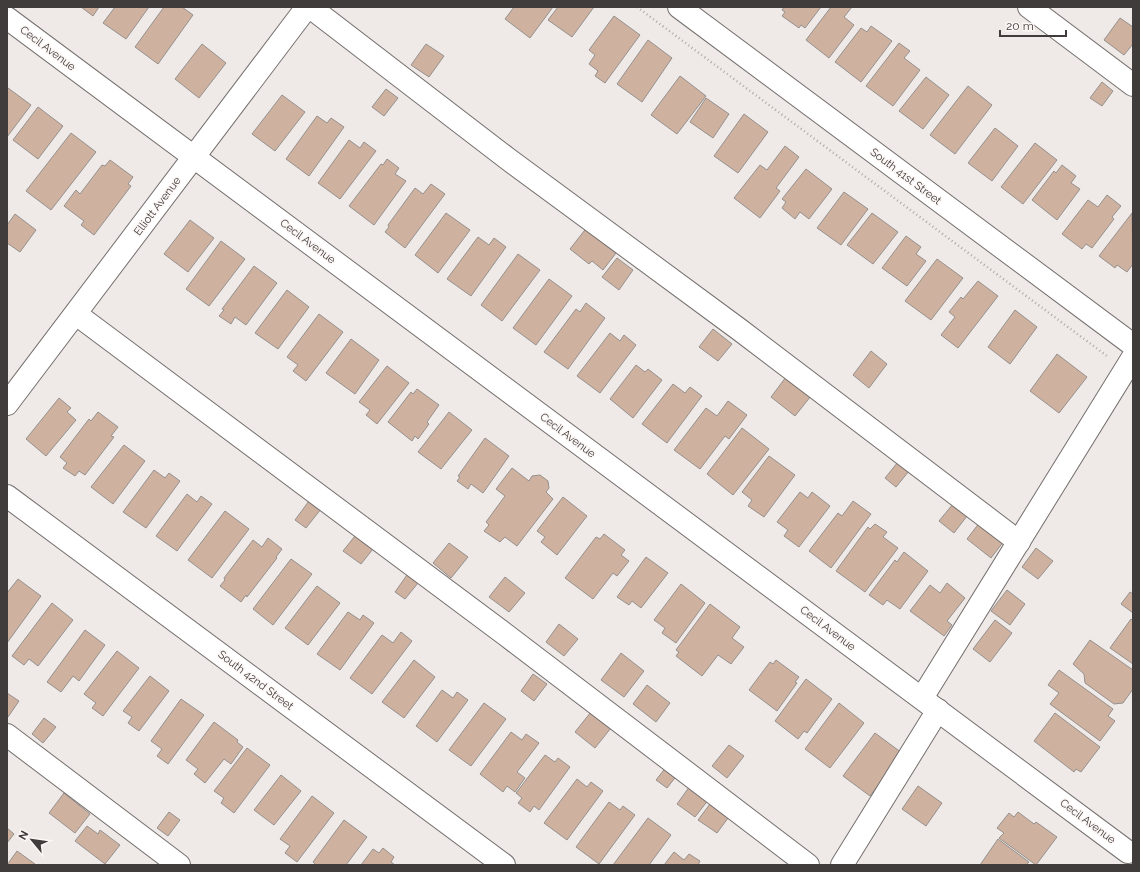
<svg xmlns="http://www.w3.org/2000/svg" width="1140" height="872" viewBox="0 0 1140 872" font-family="Raleway,sans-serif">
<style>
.building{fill:#cfb1a0;stroke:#95918e}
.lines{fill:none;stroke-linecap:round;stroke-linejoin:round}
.minor-casing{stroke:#75706e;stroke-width:24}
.path{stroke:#aea9a8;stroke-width:2.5;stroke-dasharray:1 3;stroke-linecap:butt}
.minor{stroke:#fff;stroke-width:22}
.labels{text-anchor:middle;stroke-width:3;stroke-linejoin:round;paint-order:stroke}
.street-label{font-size:11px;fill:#3f3c3b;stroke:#fcf6f4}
</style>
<rect width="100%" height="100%" fill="#efe9e7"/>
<g class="building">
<polygon points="81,7 99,7 93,16"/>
<polygon points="115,7 149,7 126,39 103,23"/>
<polygon points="164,7 182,7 193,15 158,64 135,47"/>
<polygon points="514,7 553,7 530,38 505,19"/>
<polygon points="558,7 594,7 572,37 548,20"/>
<polygon points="784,7 821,7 805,28 801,25 799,28 782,16 785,12 782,10"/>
<polygon points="831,7 852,7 844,17 854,25 829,58 806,40"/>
<polygon points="614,16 640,35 605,83 595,76 598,71 589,64 595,55 589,50"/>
<polygon points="1120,18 1133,27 1133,44 1124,55 1104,40"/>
<polygon points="871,26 892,41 861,82 835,62 861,28 867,32"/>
<polygon points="648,40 672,58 642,102 617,84"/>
<polygon points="899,43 910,51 904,58 920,70 893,106 866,86"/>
<polygon points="202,44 226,63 199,98 175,79"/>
<polygon points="426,44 444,56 429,77 411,65"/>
<polygon points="680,76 706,96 677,134 651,115"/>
<polygon points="926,77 949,95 923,129 899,111"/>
<polygon points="1102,82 1113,91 1102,106 1090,98"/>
<polygon points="968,86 992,105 955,154 930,135"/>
<polygon points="8,88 31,105 7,137 7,90"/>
<polygon points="386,89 398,98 384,116 372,107"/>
<polygon points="282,95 305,112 275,151 252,134"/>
<polygon points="706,98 729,114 713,138 690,122"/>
<polygon points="38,107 63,126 38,159 13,140"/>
<polygon points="744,114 768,132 738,173 714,156"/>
<polygon points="317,116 327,123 331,118 344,127 309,176 286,159"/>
<polygon points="995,128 1018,146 992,181 968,163"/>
<polygon points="71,133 96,152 51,210 26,191"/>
<polygon points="349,140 360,148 364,142 376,151 340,199 318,183"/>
<polygon points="1035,143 1057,160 1023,204 1001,187"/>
<polygon points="785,146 799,157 776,188 780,191 760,218 734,198 760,165 767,170"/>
<polygon points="387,159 399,168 395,174 406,181 374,225 349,206 381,164 383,165"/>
<polygon points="110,160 133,177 128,184 131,186 94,235 81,225 84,221 64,206 76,190 80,194 102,165 105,166"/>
<polygon points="1062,165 1076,176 1071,183 1080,189 1057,220 1032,200 1054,171 1056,173"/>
<polygon points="806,169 832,189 809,219 800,212 795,219 782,208 786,202 782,199"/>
<polygon points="431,184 445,194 405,248 385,232 389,227 388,225 415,188 423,194"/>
<polygon points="844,192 868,209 841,245 817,228"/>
<polygon points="1107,195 1121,206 1112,217 1114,219 1092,248 1086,244 1082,249 1062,234 1088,200 1098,207"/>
<polygon points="446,213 470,230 438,273 415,255"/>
<polygon points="872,213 898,232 873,264 847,245"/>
<polygon points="1132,213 1133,264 1127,272 1117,265 1115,268 1099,256"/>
<polygon points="15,214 36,230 20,252 7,243 7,225"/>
<polygon points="190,220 214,238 188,272 164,254"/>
<polygon points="588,226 607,240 604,244 616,253 603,270 592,261 589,264 570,249"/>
<polygon points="906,236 921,247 916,254 926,261 907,286 882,268"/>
<polygon points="478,237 489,245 494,238 506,247 471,296 447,279"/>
<polygon points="221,241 245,259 209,306 186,289"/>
<polygon points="518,254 540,270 502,321 481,305"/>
<polygon points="617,258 633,270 619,290 602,277"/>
<polygon points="937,259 963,278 931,320 905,301"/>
<polygon points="254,266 277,283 246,325 235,317 231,324 219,316 224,310 222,309"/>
<polygon points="549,279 572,296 536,345 513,328"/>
<polygon points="978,281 998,296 958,348 941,335 955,317 949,312 961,297 963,299"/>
<polygon points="287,290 309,307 278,349 255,333"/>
<polygon points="586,303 605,318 568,369 544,352 576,309 580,312"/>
<polygon points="1015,310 1037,327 1010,364 988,347"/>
<polygon points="319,314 343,332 306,381 293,371 298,365 287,357"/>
<polygon points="713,329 732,344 718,361 699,347"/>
<polygon points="610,333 620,341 624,335 636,345 600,393 577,376"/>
<polygon points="351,339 379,360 355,394 326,373"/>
<polygon points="871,351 887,364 869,388 853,375"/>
<polygon points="1057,354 1087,377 1059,413 1030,391"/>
<polygon points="636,365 645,372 648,369 662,380 633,418 610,399"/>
<polygon points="387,366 409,383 377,424 366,415 370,410 359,402"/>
<polygon points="786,377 811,396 795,416 771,397"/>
<polygon points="673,384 685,393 690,387 702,396 667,443 642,424"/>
<polygon points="417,389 439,405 427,422 429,424 418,439 415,436 412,441 388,422 411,392 413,394"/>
<polygon points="59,398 71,408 67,412 76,420 46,456 26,439"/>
<polygon points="728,401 747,415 729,439 725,436 700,469 674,450 706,408 717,416"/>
<polygon points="98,412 118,427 111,436 114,437 85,475 79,471 75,476 63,468 67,463 60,457 89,419 91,421"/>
<polygon points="449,412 472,430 441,469 418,452"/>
<polygon points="742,428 769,449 733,495 707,474"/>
<polygon points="485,438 509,456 483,493 471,484 468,489 457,481 460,477 458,476"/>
<polygon points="124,445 145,461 113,504 91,487"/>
<polygon points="769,456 795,475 764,517 748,506 752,500 742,492"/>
<polygon points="898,462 909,471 896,487 885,478"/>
<polygon points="512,468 529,481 532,476 540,475 548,481 549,488 546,492 553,499 517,546 505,537 500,542 484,531 489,525 486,522 505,496 496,489"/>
<polygon points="154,470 165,478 169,473 180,481 146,528 123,512"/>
<polygon points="800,492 808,498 812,492 830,506 799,547 784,536 788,530 777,522"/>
<polygon points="187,494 197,502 201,496 212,504 177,551 156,536"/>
<polygon points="563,497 587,516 557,555 541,542 545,537 537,531"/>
<polygon points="309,501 321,509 306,528 295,520"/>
<polygon points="853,501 871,514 831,568 809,551 838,513 842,516"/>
<polygon points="953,504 967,516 954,533 939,521"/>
<polygon points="225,511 249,529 212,578 188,560"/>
<polygon points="980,522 1004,541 991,558 967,539"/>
<polygon points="875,524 887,532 883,537 898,548 865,592 836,571 868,527 870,529"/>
<polygon points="604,534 625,550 621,555 629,561 617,576 613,573 593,599 565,578 596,537 600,539"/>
<polygon points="355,536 373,549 361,564 343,551"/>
<polygon points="268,538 282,549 276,557 277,558 247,597 246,595 241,602 220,586 225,580 224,578 253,540 262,547"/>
<polygon points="449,543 468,557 451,578 433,563"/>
<polygon points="1036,548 1053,561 1038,579 1022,567"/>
<polygon points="904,552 928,571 900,609 887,600 883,605 869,595 895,560 897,562"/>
<polygon points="646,557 668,573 641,608 632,601 629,605 617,597"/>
<polygon points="291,559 312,574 273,625 253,609"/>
<polygon points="407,575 418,583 405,599 395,592"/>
<polygon points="505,577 525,593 509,612 489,597"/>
<polygon points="18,579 41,596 7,643 7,593"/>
<polygon points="947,583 965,598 947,621 952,625 944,636 910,611 930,585 940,593"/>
<polygon points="681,584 705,603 676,643 662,633 665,628 654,620"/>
<polygon points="317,586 340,603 308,645 285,628"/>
<polygon points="1007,590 1025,604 1010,625 991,611"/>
<polygon points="1130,592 1133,594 1133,613 1121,604"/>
<polygon points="52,603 73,620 38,666 29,659 24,665 12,656"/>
<polygon points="710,604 740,627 732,638 744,647 731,664 718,655 702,676 676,656 679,652 676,650"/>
<polygon points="348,612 360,620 363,615 374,623 340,670 317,654"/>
<polygon points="1131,619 1133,621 1133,664 1110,648"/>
<polygon points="995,620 1012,633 990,662 973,649"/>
<polygon points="559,624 578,639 564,656 546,642"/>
<polygon points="85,630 105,645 79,681 73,676 61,692 47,682"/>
<polygon points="401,632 412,641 372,694 350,678 382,635 393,643"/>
<polygon points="1090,640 1133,670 1133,689 1123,703 1114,704 1085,683 1084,674 1073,664"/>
<polygon points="117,651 139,668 103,716 92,708 96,703 84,694"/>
<polygon points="621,653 644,671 624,697 601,680"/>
<polygon points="414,660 435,677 404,718 382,702"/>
<polygon points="776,660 799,677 795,682 797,683 777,711 749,690 770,662 773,664"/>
<polygon points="1059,670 1113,709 1108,716 1115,721 1100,741 1050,704 1059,693 1048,685"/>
<polygon points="533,674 547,684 534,701 521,691"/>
<polygon points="150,676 169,691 139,731 128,723 132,717 123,711"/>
<polygon points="806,679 832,699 807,733 804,731 798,739 775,721"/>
<polygon points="647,685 670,703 656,722 633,704"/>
<polygon points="442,690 453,698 457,692 468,700 437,742 416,726"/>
<polygon points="7,693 19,701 8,717 7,716"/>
<polygon points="181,699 204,715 168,764 157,756 162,749 151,741"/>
<polygon points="484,703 506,719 471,766 449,750"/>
<polygon points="839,703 864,723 830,768 805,749"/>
<polygon points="591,712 611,728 595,748 575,732"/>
<polygon points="1055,713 1100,747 1081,772 1076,769 1074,772 1034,741"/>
<polygon points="44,718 56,727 43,743 32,734"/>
<polygon points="214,722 238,740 237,742 243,747 231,764 224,759 205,783 194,774 198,769 186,760"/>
<polygon points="511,732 522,740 526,734 539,743 517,772 525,778 515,792 507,786 503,792 480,774"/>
<polygon points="875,733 902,753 870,796 843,776"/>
<polygon points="729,745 744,756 727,778 712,766"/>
<polygon points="247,748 270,765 234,813 221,803 224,798 214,791"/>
<polygon points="545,755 555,762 558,758 570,767 539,810 534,806 530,812 518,803 522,798 516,793"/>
<polygon points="667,766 678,774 667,788 656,780"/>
<polygon points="281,775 301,791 274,825 254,810"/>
<polygon points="577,779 587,787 591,782 603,791 567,840 544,823"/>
<polygon points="690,786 709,799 695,817 677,804"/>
<polygon points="918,786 942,803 926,826 902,809"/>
<polygon points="64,793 90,814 75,833 49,813"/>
<polygon points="312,796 334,813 297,862 285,853 290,846 280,839"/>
<polygon points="713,800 731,814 717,833 698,820"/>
<polygon points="609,802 620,810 623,806 635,815 599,864 576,847"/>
<polygon points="169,812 180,820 168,836 157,828"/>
<polygon points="1018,812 1034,824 1036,822 1057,837 1036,865 999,838 1004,833 997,828 1009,813 1014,817"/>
<polygon points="648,818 671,835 649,865 613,865"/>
<polygon points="344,820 367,837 346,865 316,865 313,862"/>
<polygon points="87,826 98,834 100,830 120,845 105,864 75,841"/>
<polygon points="7,828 14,834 7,843"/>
<polygon points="998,839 1029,862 1026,865 980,865"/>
<polygon points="383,848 394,857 391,862 395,865 361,865 373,849 379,853"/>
<polygon points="17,851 35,864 36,865 7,865"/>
<polygon points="674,852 684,860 689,854 700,861 698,865 664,865"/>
</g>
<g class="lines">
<defs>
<g id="minor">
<polyline points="310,7 508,159 740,330 1019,542"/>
<polyline points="679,7 1133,345"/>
<polyline points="1029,7 1133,85"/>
<polyline points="7,18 1128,852"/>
<polyline points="76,314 506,635 808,865"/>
<polyline points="7,404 307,7"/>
<polyline points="7,496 504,865"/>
<polyline points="922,698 1133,357"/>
<polyline points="7,735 179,865"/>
<polyline points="842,865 938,710"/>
</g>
</defs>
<use href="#minor" class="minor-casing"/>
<polyline class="path" points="637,7 1107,356"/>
<use href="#minor" class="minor"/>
</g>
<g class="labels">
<g class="street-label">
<text transform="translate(48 48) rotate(37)" y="4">Cecil Avenue</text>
<text transform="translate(906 176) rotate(37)" y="4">South 41st Street</text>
<text transform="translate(157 206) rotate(-53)" y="4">Elliott Avenue</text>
<text transform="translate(308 241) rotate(37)" y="4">Cecil Avenue</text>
<text transform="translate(568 435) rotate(37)" y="4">Cecil Avenue</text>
<text transform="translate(828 628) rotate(37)" y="4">Cecil Avenue</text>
<text transform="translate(256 680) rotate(37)" y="4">South 42nd Street</text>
<text transform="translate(1088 821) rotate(37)" y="4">Cecil Avenue</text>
</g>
</g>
<rect width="1140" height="872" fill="none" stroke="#3f3c3b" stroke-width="16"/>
<g transform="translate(32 840) rotate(299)" stroke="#fcf6f4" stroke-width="3" paint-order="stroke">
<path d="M0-3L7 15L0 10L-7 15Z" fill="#3f3c3b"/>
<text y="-6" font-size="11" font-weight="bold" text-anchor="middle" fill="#3f3c3b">N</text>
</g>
<path d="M1000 30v6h66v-6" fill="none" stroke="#3f3c3b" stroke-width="2"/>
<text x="1006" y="30" font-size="12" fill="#3f3c3b" stroke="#fcf6f4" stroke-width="3" paint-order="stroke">20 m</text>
</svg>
